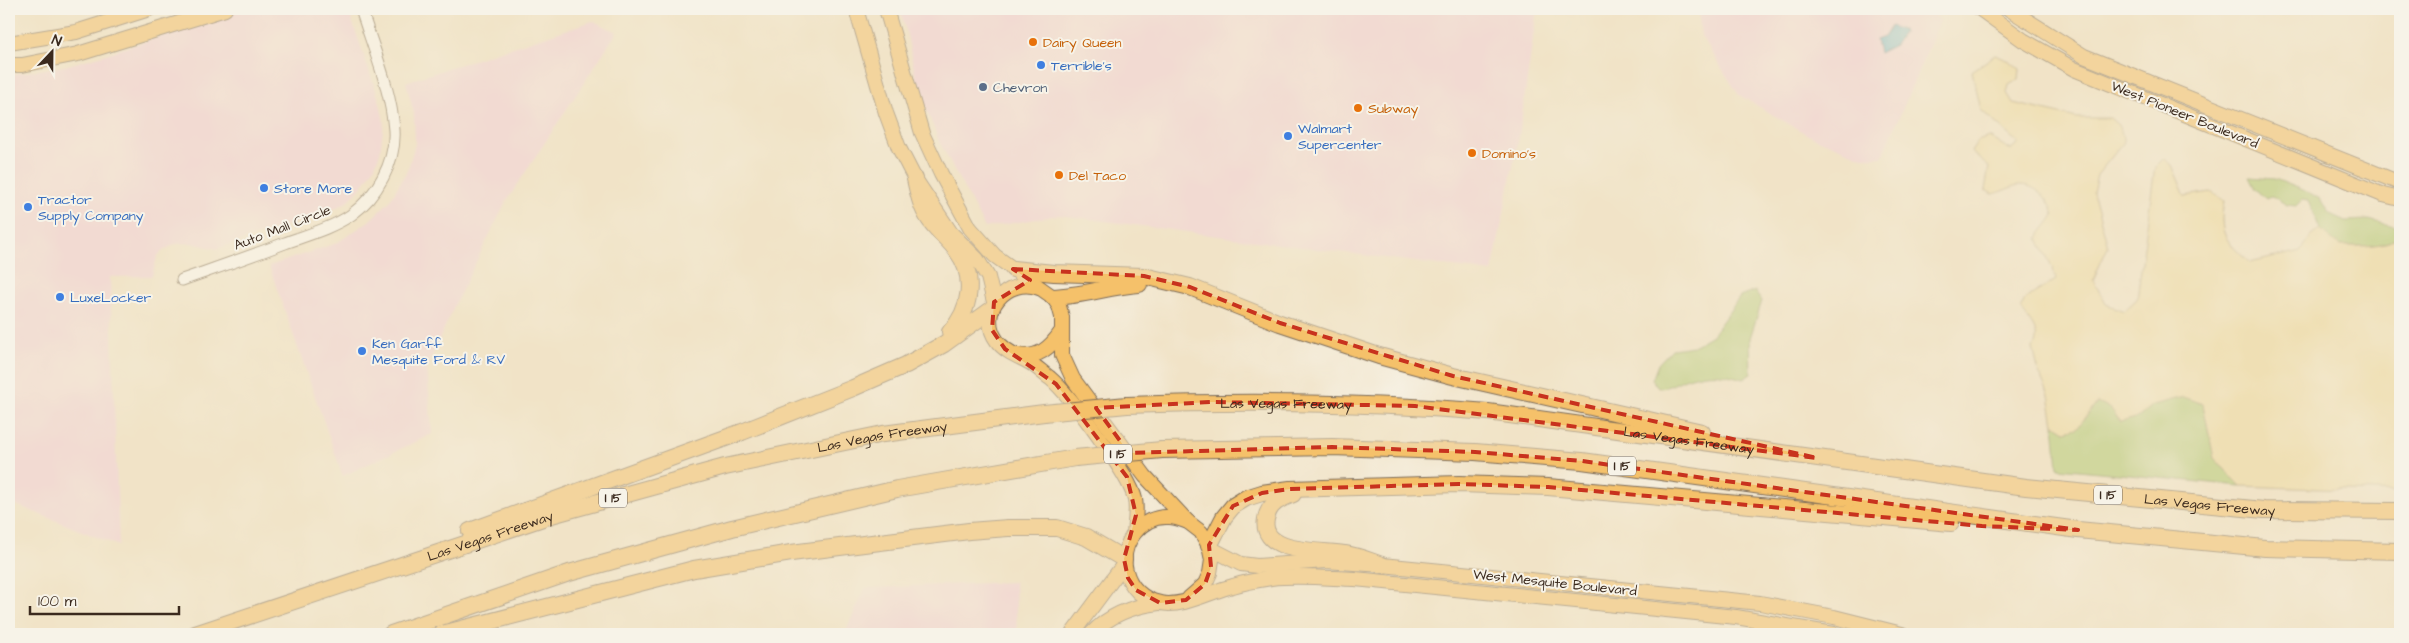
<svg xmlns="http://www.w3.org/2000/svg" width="2409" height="643" viewBox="0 0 2409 643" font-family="'Architects Daughter',sans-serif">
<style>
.built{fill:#f3cfe0}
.green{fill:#aac76e;stroke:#727846}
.sand{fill:#eeda9e;stroke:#94825e}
.water{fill:#4da9cb;stroke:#446a74}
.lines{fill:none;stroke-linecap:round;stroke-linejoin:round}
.minor-casing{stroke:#7b6b59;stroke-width:13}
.major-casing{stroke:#7b6b59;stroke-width:16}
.highway-casing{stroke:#7b6b59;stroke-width:18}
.minor{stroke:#fff;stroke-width:11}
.major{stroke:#f5c16b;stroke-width:14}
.highway{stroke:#f5c16b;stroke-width:16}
.highway-bridge-casing{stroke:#7b6b59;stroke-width:18;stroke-linecap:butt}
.highway-bridge{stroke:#f5c16b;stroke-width:16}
.marked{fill:none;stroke:#c8321e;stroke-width:4;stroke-dasharray:10 6;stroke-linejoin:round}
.food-dot{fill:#e8710a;stroke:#f7f3e8;stroke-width:2}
.shop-dot{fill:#3f7fe0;stroke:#f7f3e8;stroke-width:2}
.service-dot{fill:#5c6f8a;stroke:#f7f3e8;stroke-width:2}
.labels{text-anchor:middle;stroke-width:4;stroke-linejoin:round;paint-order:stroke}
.shield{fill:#f7f3e8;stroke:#73665b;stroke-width:1}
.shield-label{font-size:12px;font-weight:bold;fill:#3b2a1e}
.food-label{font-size:14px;fill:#c56008;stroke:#f7f3e8;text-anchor:start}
.shop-label{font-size:14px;fill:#366cbe;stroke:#f7f3e8;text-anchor:start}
.service-label{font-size:14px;fill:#4e5e75;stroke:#f7f3e8;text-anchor:start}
.street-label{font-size:14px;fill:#3b2a1e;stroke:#f7f3e8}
</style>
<rect width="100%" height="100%" fill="#f7f3e8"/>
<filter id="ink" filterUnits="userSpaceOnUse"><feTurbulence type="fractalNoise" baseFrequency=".02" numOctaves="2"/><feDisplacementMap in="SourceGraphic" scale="10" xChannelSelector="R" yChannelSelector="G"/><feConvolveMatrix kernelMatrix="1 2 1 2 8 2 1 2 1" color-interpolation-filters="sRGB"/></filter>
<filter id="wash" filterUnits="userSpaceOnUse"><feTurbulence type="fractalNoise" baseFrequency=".0096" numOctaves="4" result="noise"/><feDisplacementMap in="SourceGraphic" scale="20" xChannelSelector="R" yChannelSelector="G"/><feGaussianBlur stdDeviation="1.12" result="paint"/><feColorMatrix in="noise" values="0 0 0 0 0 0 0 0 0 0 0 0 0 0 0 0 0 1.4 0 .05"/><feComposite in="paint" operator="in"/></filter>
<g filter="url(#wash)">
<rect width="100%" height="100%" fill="#f1e3c7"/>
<g class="built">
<polygon points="243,9 348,9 380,103 384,122 380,153 374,168 361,188 347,202 330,211 217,249 191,243 175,244 161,252 157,257 152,276 110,277 119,546 9,502 9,75 65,66 100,56"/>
<polygon points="900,9 1537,9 1519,136 1492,272 1059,215 985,228 940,143 918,89 907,35"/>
<polygon points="1698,9 1931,9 1940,21 1882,157 1862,157 1808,135 1739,95 1701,36"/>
<polygon points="593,21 617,32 506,202 455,304 427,367 432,434 343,476 269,266 337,243 369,221 389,202 408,169 415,144 414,114 406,82"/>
<polygon points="1015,582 1017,634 845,634 865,588"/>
</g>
<g class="green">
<path d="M2249 177 2275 179 2303 190 2320 199 2329 213 2346 221 2368 220 2399 227 2400 236C2384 248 2359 246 2340 246L2320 229 2308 201 2302 200 2296 206 2287 205 2272 196 2266 199 2255 189Z"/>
<path d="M1755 291 1762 301 1750 338 1751 374 1743 379C1723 373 1710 371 1688 378 1678 381 1670 388 1658 388L1652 380 1658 364 1672 349 1693 346 1712 335 1740 297Z"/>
<polygon points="2183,397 2203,404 2214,458 2241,486 2058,468 2054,424 2065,431 2077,428 2097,403 2139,417 2153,405"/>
</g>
<path class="sand" d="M1995 55 2010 61 2020 69 2019 79 2009 85 2007 93 2013 103 2077 118H2110L2120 127 2124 142 2097 175 2093 192 2108 247 2093 280 2106 304 2124 311 2137 299 2155 167 2164 158 2172 165 2185 196 2211 192 2224 201C2218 235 2226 241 2250 263L2301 251 2311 236 2320 229 2340 246C2359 246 2384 248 2400 236V492L2241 486 2214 458 2203 404 2183 397 2153 405 2139 417 2121 422 2111 409 2097 403 2077 428 2065 431 2054 424 2049 395 2039 373 2033 348C2043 331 2028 322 2021 308L2025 299 2056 280C2054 265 2043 253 2038 238 2042 229 2049 224 2054 215 2050 200 2037 185 2020 185 2012 186 2001 192 1993 194L1985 190 1989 167 1971 152 1978 141 1989 137 2011 150 2019 144 1981 110 1972 71Z"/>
<polygon class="water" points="1891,26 1904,31 1895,45 1879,53 1876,40 1884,37"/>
</g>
<g filter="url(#ink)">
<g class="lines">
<defs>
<path id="minor" d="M182 280C216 268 251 256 285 243 307 235 332 228 351 215 377 196 396 162 394 130 391 89 373 48 361 9"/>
<g id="major">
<polyline points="856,9 886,113 899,148 915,179 951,233 977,259 988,277 994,302"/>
<polyline points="886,9 922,133 941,174 970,228 995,256 1053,297 1059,306 1062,317 1062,355 1073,379 1145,476 1188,522 1201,532 1209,546 1212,560 1210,573 1205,584 1189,598"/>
<polyline points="1980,9 2023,40 2074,69 2383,195 2400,199"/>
<polyline points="2009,9 2084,56 2400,183"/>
<polyline points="9,43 76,32 149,9"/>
<polyline points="9,65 22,65 78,54 225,9"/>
<path d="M1039 288C1007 276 976 312 997 341 1005 352 1020 357 1032 364 1038 368 1044 374 1050 378 1070 395 1129 474 1135 499 1137 510 1135 522 1134 533"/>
<path d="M1017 355C1038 359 1050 348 1061 332"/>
<path d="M1188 522C1182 520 1175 517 1169 517 1141 515 1119 544 1126 571 1130 587 1143 600 1160 603 1183 608 1211 591 1233 586 1245 582 1258 580 1271 578 1299 575 1327 578 1355 579L1736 617 1834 634"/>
<polyline points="1210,548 1241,564 1257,566 1326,561 1382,565 1760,603 1834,617 1902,634"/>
<polyline points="1072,634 1124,564"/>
<path d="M1091 634C1109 615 1132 606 1159 603"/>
</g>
<g id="highway">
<path d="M915 179C918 192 921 208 929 219 937 231 949 240 957 251 976 276 971 310 950 332"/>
<polyline points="1013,269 1054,273 1144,276 1190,287 1280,323 1379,356 1453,376 1702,432"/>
<path d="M1053 297C1082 296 1110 286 1139 284"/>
<path id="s1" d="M1127 405C1248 401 1368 402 1488 412L2026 487 2264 510 2400 511"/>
<polyline points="1162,450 1332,447 1475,452 1582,461 2078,530 2265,548 2400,551"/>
<path d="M1293 494C1280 499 1269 503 1266 519 1259 555 1323 550 1345 554 1358 556 1370 561 1382 565"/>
<polyline points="470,531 742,432 853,388 906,365 944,344 991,310"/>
<polyline points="1209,546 1224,517 1233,506 1246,498 1262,493 1290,489 1459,484 1548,487 1951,523"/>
<path id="s2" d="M195 634 555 514 725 467 883 434 1044 413"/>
<polyline points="391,634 569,573 732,528 897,489 1075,458"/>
<polyline points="442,634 694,569 791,553 969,531 1008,528 1057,528 1086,537 1124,559"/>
</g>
</defs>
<use href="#minor" class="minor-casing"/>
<use href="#major" class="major-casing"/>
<use href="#highway" class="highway-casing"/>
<use href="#minor" class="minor"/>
<use href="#major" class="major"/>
<use href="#highway" class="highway"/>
<defs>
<g id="highway-bridge">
<polyline points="1044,413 1127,405"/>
<polyline points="1075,458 1162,450"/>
</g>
</defs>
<use href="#highway-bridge" class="highway-bridge-casing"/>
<use href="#highway-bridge" class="highway-bridge"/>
</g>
</g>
<path d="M0 0H2409V643H0ZM1013 269 1144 276 1190 287 1280 323 1453 376 1817 458 1415 406 1211 402 1096 408 1129 453 1332 447 1475 452 1582 461 2078 530 1982 526 1548 487 1459 484 1290 489 1262 493 1233 506 1209 545 1211 567 1205 584 1186 600 1160 603 1136 590 1128 578 1124 559 1136 515 1127 477 1056 384 1005 349 992 330 994 302 1030 280Z" fill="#f1e3c7" fill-opacity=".55" fill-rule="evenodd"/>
<path class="marked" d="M1013 269 1144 276 1190 287 1280 323 1453 376 1817 458 1415 406 1211 402 1096 408 1129 453 1332 447 1475 452 1582 461 2078 530 1982 526 1548 487 1459 484 1290 489 1262 493 1233 506 1209 545 1211 567 1205 584 1186 600 1160 603 1136 590 1128 578 1124 559 1136 515 1127 477 1056 384 1005 349 992 330 994 302 1030 280Z"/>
<g class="food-dot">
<circle cx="1033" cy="42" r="5"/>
<circle cx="1358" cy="108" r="5"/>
<circle cx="1472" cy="153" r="5"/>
<circle cx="1059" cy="175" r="5"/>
</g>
<g class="shop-dot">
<circle cx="1041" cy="65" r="5"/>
<circle cx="1288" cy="136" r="5"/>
<circle cx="264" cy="188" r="5"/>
<circle cx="28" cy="207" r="5"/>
<circle cx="60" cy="297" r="5"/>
<circle cx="362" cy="351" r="5"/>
</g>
<circle class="service-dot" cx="983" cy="87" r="5"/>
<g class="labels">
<g class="shield">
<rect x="1104" y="444.5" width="28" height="19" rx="4"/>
<rect x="1608" y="456.5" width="28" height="19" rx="4"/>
<rect x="2094" y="485.5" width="28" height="19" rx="4"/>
<rect x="599" y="488.5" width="28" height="19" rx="4"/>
</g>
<g class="shield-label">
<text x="1118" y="458">I 15</text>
<text x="1622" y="470">I 15</text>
<text x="2108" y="499">I 15</text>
<text x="613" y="502">I 15</text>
</g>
<g class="food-label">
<text x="1043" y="47">Dairy Queen</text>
<text x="1368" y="113">Subway</text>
<text x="1482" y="158">Domino's</text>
<text x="1069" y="180">Del Taco</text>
</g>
<g class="shop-label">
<text x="1051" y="70">Terrible's</text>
<text x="1298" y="133">Walmart<tspan x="1298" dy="16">Supercenter</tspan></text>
<text x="274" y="193">Store More</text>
<text x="38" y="204">Tractor<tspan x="38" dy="16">Supply Company</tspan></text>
<text x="70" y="302">LuxeLocker</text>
<text x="372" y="348">Ken Garff<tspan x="372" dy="16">Mesquite Ford &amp; RV</tspan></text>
</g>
<g class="service-label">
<text x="993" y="92">Chevron</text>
</g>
<g class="street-label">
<text transform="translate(2185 114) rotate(22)" y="5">West Pioneer Boulevard</text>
<text transform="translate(282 227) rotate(-21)" y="5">Auto Mall Circle</text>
<text dy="5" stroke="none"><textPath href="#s1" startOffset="159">Las Vegas Freeway</textPath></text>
<text dy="5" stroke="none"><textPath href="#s2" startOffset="716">Las Vegas Freeway</textPath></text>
<text dy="5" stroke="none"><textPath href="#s1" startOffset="564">Las Vegas Freeway</textPath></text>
<text dy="5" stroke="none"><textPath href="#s1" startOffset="1089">Las Vegas Freeway</textPath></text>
<text dy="5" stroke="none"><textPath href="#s2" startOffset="311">Las Vegas Freeway</textPath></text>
<text transform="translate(1555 582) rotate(6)" y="5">West Mesquite Boulevard</text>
</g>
</g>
<rect width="2409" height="643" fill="none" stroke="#f7f3e8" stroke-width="30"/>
<g transform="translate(52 52) rotate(22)" stroke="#f7f3e8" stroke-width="4" paint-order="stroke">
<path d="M0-4L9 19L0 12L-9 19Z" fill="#3b2a1e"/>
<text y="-8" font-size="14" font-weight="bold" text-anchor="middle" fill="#3b2a1e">N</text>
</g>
<path d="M30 606v8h149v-8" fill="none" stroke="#3b2a1e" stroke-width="2.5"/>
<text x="38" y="606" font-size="15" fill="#3b2a1e" stroke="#f7f3e8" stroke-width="4" paint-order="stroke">100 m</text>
</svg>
